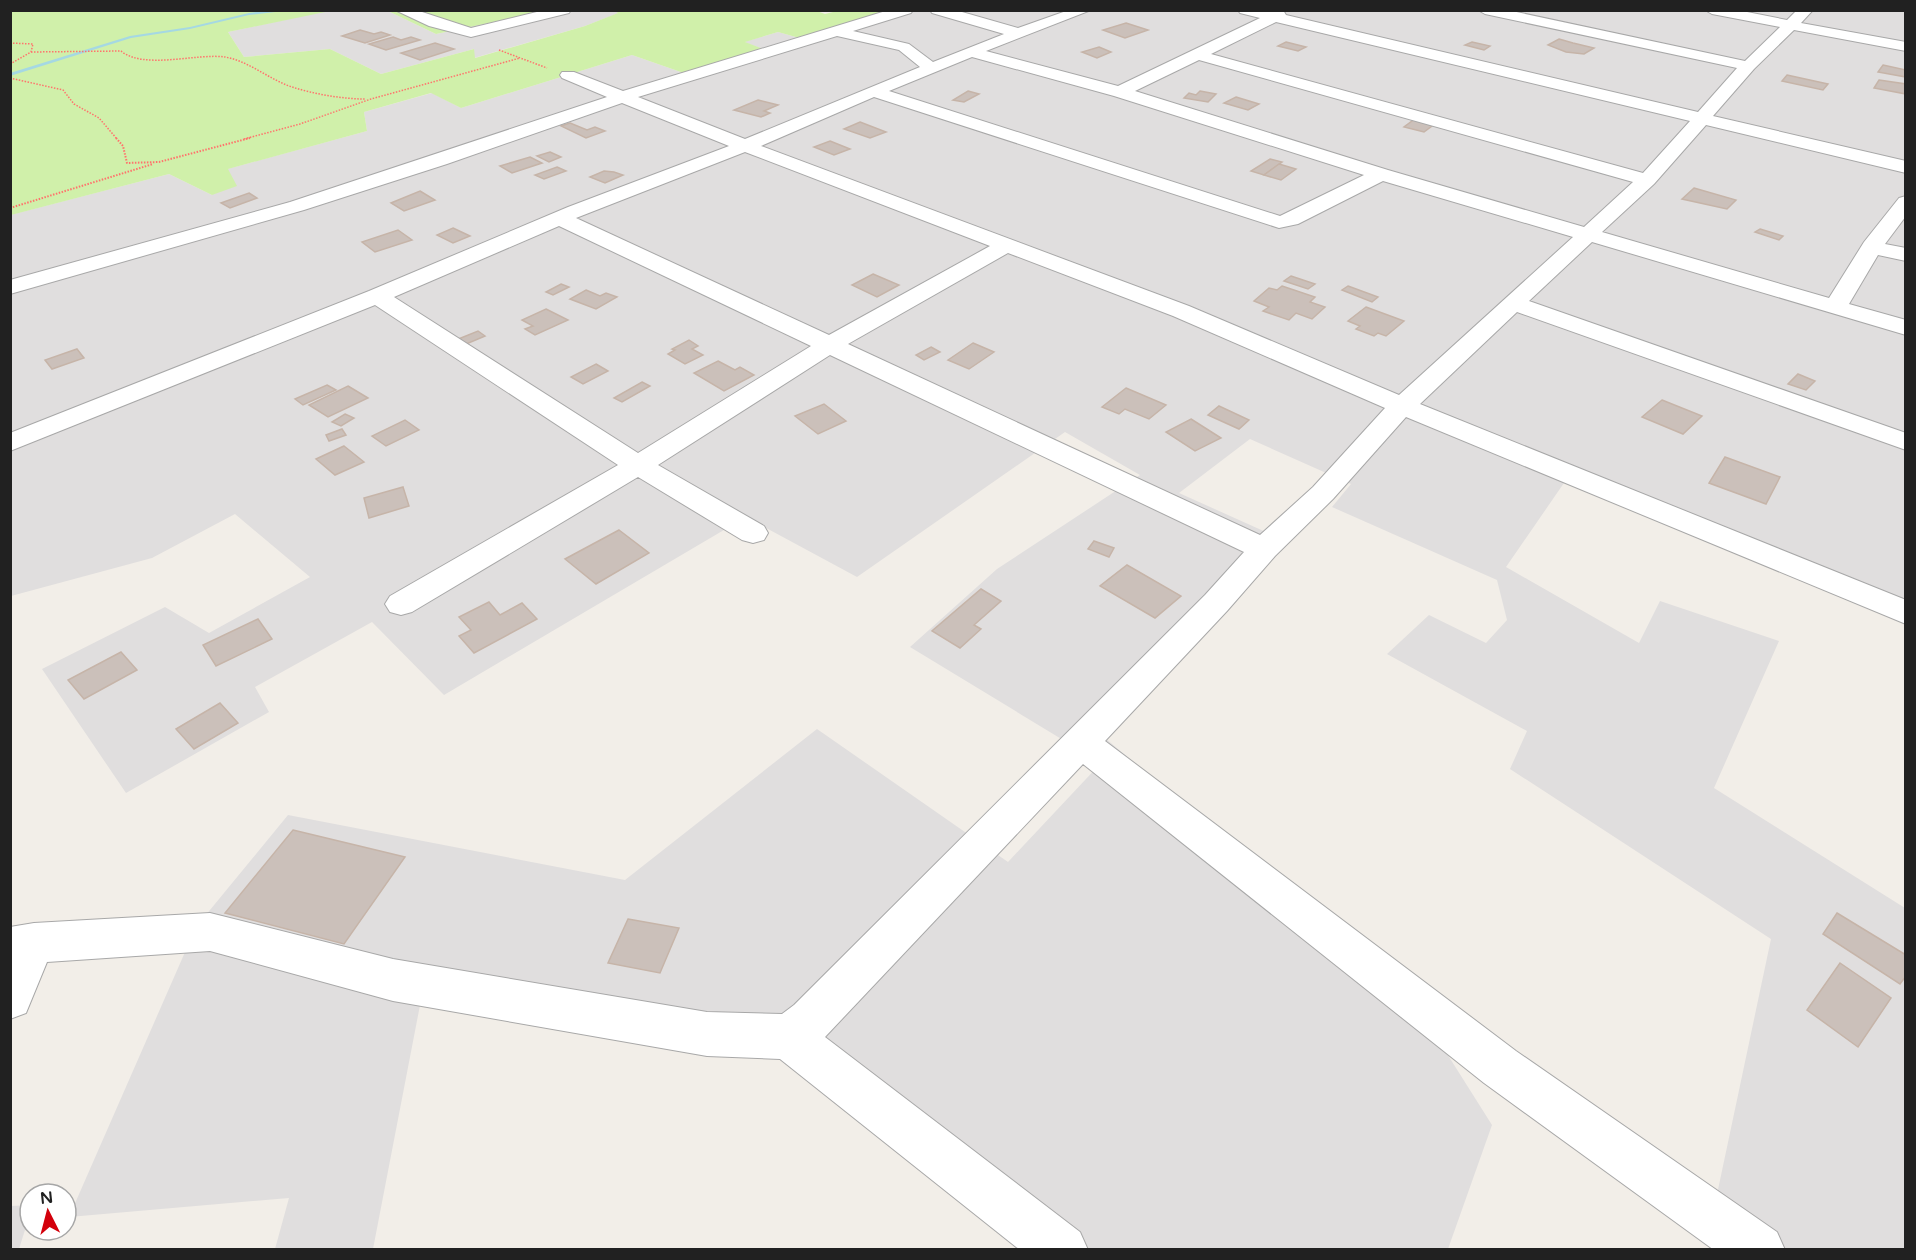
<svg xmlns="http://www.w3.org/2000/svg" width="1916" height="1260" viewBox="0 0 1916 1260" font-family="'Varela Round',sans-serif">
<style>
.residential{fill:#e0dede}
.grass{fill:#d0f0aa}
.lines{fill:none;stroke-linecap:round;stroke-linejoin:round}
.stream{fill:#a5d8e3;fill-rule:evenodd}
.building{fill:#cbc0ba;stroke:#c6b4a8;stroke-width:1.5}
.street-casing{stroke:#a8a8a8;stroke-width:2}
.path-far1{stroke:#ff736c;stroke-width:1.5;stroke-dasharray:1.5 1.5;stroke-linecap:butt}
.path{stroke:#ff736c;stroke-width:2;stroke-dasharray:1.5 1.5;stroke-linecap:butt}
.street{fill:#fff;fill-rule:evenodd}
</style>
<rect width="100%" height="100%" fill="#f2eee8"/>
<g class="residential">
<polygon points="330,10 388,11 436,34 546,11 615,10 619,13 585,26 474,58 474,49 381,74 330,49 244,57 228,32"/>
<polygon points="901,11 1905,11 1905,600 1575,467 1506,567 1639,643 1660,601 1779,641 1714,788 1905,908 1905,1249 1735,1249 1712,1218 1771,939 1510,769 1527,731 1387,654 1429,615 1486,643 1507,620 1497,580 1332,507 1351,484 1250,439 1179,493 1268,533 1084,720 1415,1003 1492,1125 1448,1249 1081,1249 782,1013 745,1034 426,974 373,1249 275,1249 289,1198 69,1217 196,927 288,815 625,880 817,729 1008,862 1101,763 910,647 997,569 1140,475 1065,432 857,577 746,517 444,695 372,622 255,687 269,712 126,793 42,669 165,607 209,633 310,577 235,514 152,558 11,596 10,215 169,174 212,195 227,169 367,131 364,112 432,93 461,108 632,55 698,78 773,53 744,42 778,32 803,39"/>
<polygon points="30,1205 30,1214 19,1249 11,1249 11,1206"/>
</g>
<g class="grass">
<polygon points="814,10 825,14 841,10 901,11 803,39 778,32 745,42 774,53 698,78 632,55 461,108 431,93 364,112 367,131 228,169 237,186 212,195 169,174 11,215 11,11 330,11 228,32 244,57 330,49 381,74 474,49 475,58 585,26 618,13 615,11"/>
<polygon points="388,11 546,11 436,34"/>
</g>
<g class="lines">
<polygon class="stream" points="271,10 292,10 249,15 190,29 131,38 10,76 10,73 130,36 190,27 249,13"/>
</g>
<g class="building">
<polygon points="1126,23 1148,30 1125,38 1103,30"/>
<polygon points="360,30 374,34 381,32 390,35 365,43 342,36"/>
<polygon points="393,37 401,40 411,37 420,40 386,50 369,44"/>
<polygon points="1559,39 1573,43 1594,48 1584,54 1566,52 1548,45"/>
<polygon points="1286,42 1306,47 1298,51 1278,46"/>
<polygon points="1472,42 1490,46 1484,50 1465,45"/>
<polygon points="435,43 454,49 420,60 401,53"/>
<polygon points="1099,47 1111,52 1097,58 1082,52"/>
<polygon points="1883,65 1906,70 1906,77 1878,72"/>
<polygon points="1787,75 1828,84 1823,90 1782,81"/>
<polygon points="1879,80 1906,84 1906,94 1874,88"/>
<polygon points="968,91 979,94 964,102 953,100"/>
<polygon points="1200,91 1216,94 1208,102 1184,98 1189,93 1196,95"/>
<polygon points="1236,97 1259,104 1248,110 1224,103"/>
<polygon points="758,100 778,105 764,111 770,113 761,117 734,110"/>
<polygon points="1416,118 1436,123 1424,132 1404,127"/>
<polygon points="860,122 886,132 870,138 844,129"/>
<polygon points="570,123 587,130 595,127 605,131 586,138 561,126"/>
<polygon points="830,141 850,149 834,155 814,147"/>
<polygon points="550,152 561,157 549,162 537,156"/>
<polygon points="530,157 542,163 512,173 500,166"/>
<polygon points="1270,159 1282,162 1264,175 1251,171"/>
<polygon points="1279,164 1296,169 1281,180 1264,175"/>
<polygon points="557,167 566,171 544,179 535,175"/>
<polygon points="604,171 614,172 623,175 605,183 590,177"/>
<polygon points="1694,188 1736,200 1727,209 1682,199"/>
<polygon points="420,191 435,200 404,211 391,203"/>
<polygon points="249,193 257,198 230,208 221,203"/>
<polygon points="453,228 470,236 453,243 437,235"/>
<polygon points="1760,229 1783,236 1779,240 1755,232"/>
<polygon points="398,230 412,240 375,252 362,242"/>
<polygon points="873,274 899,285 877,297 852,285"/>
<polygon points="1291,276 1315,284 1308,289 1284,281"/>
<polygon points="561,284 569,287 553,295 546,292"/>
<polygon points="1282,286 1315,297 1310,302 1325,307 1312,319 1296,313 1289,320 1263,311 1269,307 1254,301 1269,288 1277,290"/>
<polygon points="1348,286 1378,297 1372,302 1342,290"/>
<polygon points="586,290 600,296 606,293 617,297 596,309 570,299"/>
<polygon points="1366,307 1404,321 1386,336 1378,333 1374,336 1356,329 1360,326 1348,321"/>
<polygon points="546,309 568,320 535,335 525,329 533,326 522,320"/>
<polygon points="478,331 485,336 464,345 456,340"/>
<polygon points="689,340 698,346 692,349 703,355 685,364 668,354 675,350 672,349"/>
<polygon points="973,343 994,352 969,369 948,360"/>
<polygon points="931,347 940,352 924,360 916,355"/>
<polygon points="77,349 84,358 52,369 45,360"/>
<polygon points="718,361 735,370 740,367 754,375 724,391 694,373"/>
<polygon points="596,364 608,371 583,384 571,377"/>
<polygon points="1798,374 1815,381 1806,390 1788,384"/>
<polygon points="642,382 650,386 622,402 614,398"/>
<polygon points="327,385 336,390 303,405 295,399"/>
<polygon points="348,386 368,398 328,417 309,405"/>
<polygon points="1126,388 1166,405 1149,419 1125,409 1119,414 1102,407"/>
<polygon points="1662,400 1702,416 1683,434 1642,417"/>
<polygon points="824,404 846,421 818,434 795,416"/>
<polygon points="1219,406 1249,420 1239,429 1208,415"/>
<polygon points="345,414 354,418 341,426 332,422"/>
<polygon points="1191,419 1221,438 1195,451 1166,432"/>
<polygon points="405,420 419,430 386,446 372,436"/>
<polygon points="342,429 346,435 329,441 326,435"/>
<polygon points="344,446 364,462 335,475 316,459"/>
<polygon points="1725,457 1780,477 1766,504 1709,483"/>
<polygon points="403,487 409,506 369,518 364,498"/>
<polygon points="619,530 649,553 596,584 565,559"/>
<polygon points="1094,541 1114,548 1109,557 1088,549"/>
<polygon points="1127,565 1181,596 1155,618 1100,586"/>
<polygon points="981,589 1001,601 974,625 981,629 960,648 932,631"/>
<polygon points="489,602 500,615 522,603 537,619 474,653 459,636 471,630 459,617"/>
<polygon points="258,619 272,639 216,666 203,645"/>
<polygon points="121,652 137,670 84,699 68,680"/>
<polygon points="220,703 238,723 194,749 176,729"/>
<polygon points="293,830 405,857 344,944 225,913"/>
<polygon points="1837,913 1906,955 1906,976 1900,984 1823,934"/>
<polygon points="628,919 679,928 660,973 608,963"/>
<polygon points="1840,963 1891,998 1858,1047 1807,1010"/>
</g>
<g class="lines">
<defs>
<g id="street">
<polygon points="395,10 416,10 471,28 545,10 571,10 569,13 471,37 429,26"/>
<path d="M889 10H913L911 13 853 31 909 44 933 62 1004 34 932 13 930 10H955L1018 28 1069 10H1091L986 51 1118 86 1260 18 1240 13 1238 10H1283L1286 15 1698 112 1737 68 1485 14 1478 10H1507L1745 61 1780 27 1712 14 1705 10H1737L1787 20 1797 10H1813L1801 23 1906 42V51L1794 30 1754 69 1713 116 1906 161V173L1706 125 1654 184 1602 232 1829 298 1864 242 1899 198 1906 196V216L1885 244 1906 248V261L1878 255 1849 304 1906 320V335L1592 242 1529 301 1906 433V450L1517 312 1420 404 1906 600V624L1406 417 1333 499 1275 556 1227 611 1105 741 1516 1051 1777 1232 1785 1250H1714L1484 1083 1083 764 825 1037 1080 1232 1088 1250H1020L780 1059 707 1056 393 1001 210 951 47 962 26 1013 10 1019V927L34 923 210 913 393 959 707 1012 782 1014 794 1005 1205 595 1244 552 830 355 658 465 764 526 768 533 764 540 753 543 742 540 638 477 412 612 401 615 390 612 385 604 390 596 618 465 375 305 10 451V433L369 291 568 207 729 146 622 103 447 164 304 210 10 294V280L290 202 607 97 562 78 560 75 562 72H574L623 91ZM1276 22 1690 121 1643 173 1211 54ZM837 36 899 50 920 67 745 139 638 97ZM972 57 1114 96 1364 175 1280 216 889 91ZM1199 60 1633 182 1584 227 1388 170 1135 91ZM874 97 1279 228 1298 224 1383 181 1573 237 1399 395 1189 306 761 146ZM745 152 990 246 829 335 576 218ZM559 226 811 346 638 453 394 297ZM1008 253 1173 316 1385 408 1313 487 1260 535 848 344Z"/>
</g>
</defs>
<use href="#street" class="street-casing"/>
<g class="path-far1">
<polyline points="10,43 33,44 31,52 10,64"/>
<polyline points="499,50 547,68"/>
<path d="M31 52 121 51C144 70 197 53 225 57 249 61 270 80 292 87 314 94 342 99 365 99"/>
<polyline points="10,78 63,90 74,104 99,118 117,139"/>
<polyline points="244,139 300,124 371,99 520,58"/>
</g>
<g class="path">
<polyline points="116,138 123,146 127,163 159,162 250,138"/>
<polyline points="10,208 153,164"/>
</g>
<use href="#street" class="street"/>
</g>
<rect width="1916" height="1260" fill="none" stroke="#212121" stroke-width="24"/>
<g transform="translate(48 1212) rotate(354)"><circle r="28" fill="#ffffff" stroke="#a6a6a6" stroke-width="1.5"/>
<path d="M0-4.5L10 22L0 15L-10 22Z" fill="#d3000b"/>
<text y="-9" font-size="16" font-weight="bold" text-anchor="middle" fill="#212121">N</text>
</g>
</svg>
